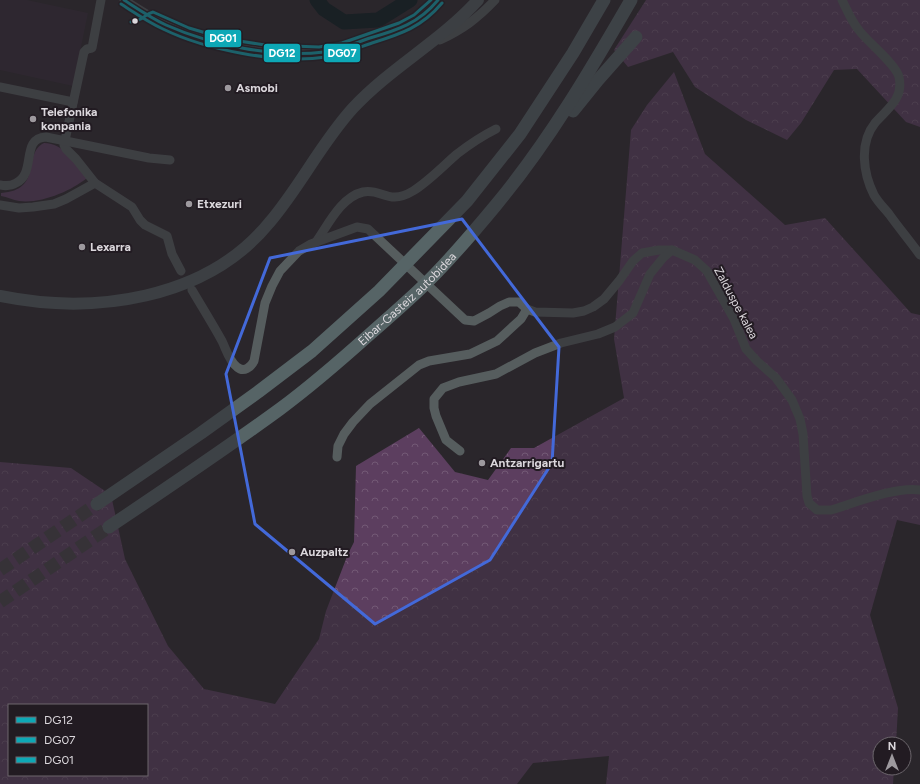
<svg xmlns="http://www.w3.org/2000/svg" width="920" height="784" viewBox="0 0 920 784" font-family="Figtree,sans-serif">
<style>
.built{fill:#342935}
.green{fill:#5c3e5f}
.forest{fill:url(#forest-crowns);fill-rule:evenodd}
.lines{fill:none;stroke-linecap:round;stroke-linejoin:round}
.river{stroke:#05191b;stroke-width:15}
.highway-tunnel{stroke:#454146;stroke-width:13;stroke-dasharray:13 6;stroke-linecap:butt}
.minor{stroke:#565d5e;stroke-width:9}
.major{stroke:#525e5f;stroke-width:12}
.highway{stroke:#566466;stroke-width:13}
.bus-1-casing{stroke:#221b22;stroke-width:6}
.bus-2-casing{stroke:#221b22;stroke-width:6}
.bus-3-casing{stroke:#221b22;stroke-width:6}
.bus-1{stroke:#0da8b6;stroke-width:3}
.bus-2{stroke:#0da8b6;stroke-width:3}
.bus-3{stroke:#0da8b6;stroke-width:3}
.marked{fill:none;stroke:#4369d9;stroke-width:3;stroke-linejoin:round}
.bus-dot{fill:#dbd7dc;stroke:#221b22;stroke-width:1.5}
.poi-dot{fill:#9d999e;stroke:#221b22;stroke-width:1.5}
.labels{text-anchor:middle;stroke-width:4;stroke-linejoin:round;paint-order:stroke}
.poi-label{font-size:12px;font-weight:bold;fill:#dbd7dc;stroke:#221b22;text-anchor:start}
.street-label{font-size:12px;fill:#dbd7dc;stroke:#221b22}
.line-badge{stroke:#221b22;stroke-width:1.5}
.badge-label{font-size:11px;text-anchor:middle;font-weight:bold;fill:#fff}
</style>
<defs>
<pattern id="forest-crowns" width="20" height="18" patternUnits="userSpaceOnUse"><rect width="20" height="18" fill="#5c3e5f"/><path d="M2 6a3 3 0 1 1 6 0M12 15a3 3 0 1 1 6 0" fill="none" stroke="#735975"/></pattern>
</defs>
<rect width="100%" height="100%" fill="#2a262b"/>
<polygon class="built" points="0,0 27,0 88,13 73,86 0,70"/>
<path class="green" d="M44 143C64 143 76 164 87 178 71 191 41 204 19 201 13 200 7 197 1 196V193C44 190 22 153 44 143Z"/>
<g class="forest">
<polygon points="646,0 920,0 920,127 906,122 857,69 834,70 801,123 787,140 746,120 695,87 673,52 628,67 614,50"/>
<path d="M674 72 705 154 785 225 825 218 911 313 920 315V525L897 520 870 615 898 708 896 744H880V768H894L893 784H606L609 756 533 763 517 784H0V462L71 468 111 495 125 559 168 646 204 689 275 704 319 639 326 611 348 554 354 542 356 466 419 428 455 472 488 480 511 448H534L624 398 614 339 631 130 647 105ZM9 705H147V775H9Z"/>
</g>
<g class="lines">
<polyline class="river" points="317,0 324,9 344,22 378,20 410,0"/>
<g class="highway-tunnel">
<polyline points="0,570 97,504"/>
<polyline points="0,602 109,527"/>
</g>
<g class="minor">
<polyline points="101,0 92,48 87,49 84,52 64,145 66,149 76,159 95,183 132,207 140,220 145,225 167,236 172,254 181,271"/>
<path d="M124 0C138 9 152 18 166 25 211 44 276 58 324 52 338 50 360 41 374 37 400 29 421 23 438 0"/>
<path d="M842 0C847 10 851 20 858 29 867 42 896 64 899 77 904 99 887 109 875 123 859 143 863 173 874 195 878 202 884 208 889 214 899 228 910 241 920 255"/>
<path d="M440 40C463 29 477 19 495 0"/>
<polyline points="0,87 73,102"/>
<path d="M0 185C5 186 11 186 16 183 37 173 20 138 46 137L149 158 170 160"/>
<polyline points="0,205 19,208 33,207 54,204 66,199 95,183"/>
<path d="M316 242C328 225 341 197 363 192 382 188 388 206 413 191 429 181 443 166 457 154 470 144 482 136 496 129"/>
<path d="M192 290C202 307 212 323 222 341 226 349 229 361 237 367 244 373 251 367 254 361L265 303 272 286 280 271 299 251 311 244 357 227 368 229 465 320 474 321 489 313 500 306 509 302H519L527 309 535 312 573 313 584 311 593 307 604 299 619 281 633 261 642 253 659 250H672L695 260 707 271 712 280 734 319 746 349 757 361 776 378 792 400 800 419 803 434 807 496 809 503 817 510H831C854 503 897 486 920 490"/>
<polyline points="460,451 446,440 436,416 434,408 434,399 443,388 459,382 496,374 535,353 561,343 598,334 615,327 633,313 650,274 663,258 672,250"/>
<polyline points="337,457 338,446 344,434 353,422 370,404 419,365 429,361 470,354 497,341 521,319 527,309"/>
</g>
<path class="major" d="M0 296C93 315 206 300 269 223 300 187 321 143 353 108 390 68 441 41 478 0"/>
<g class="highway">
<polyline points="573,111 598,80 636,37"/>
<polyline points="97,504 201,433 258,392 312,351 379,291 467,201 520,134 573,53 604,0"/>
<path id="s1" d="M109 527C167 488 224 450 280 409 311 386 341 360 370 334 386 320 402 306 418 291 446 265 472 234 496 205 549 141 590 71 631 0"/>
</g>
<defs>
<path id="bus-1" d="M124 0C138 9 151 18 166 25 211 45 274 58 324 52 340 50 355 43 370 38 398 30 419 23 438 0"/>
<path id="bus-2" d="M121 4C135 13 148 22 163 29 206 50 278 64 326 57 342 54 357 48 372 43 401 34 422 27 442 3"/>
<path id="bus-3" d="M131 22C144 21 144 14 153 12L189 28 226 39 265 45 319 47 342 43 399 23 414 15 431 0"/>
</defs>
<use href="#bus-1" class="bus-1-casing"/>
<use href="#bus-2" class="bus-2-casing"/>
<use href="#bus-3" class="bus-3-casing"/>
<use href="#bus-1" class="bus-1"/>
<use href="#bus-2" class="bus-2"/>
<use href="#bus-3" class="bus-3"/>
</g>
<path d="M0 0H920V784H0ZM462 219 559 347 552 463 490 560 375 624 255 524 226 374 270 258Z" fill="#2a262b" fill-opacity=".55" fill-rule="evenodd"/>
<path class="marked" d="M462 219 559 347 552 463 490 560 375 624 255 524 226 374 270 258Z"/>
<circle class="bus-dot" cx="135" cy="21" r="3.5"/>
<g class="poi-dot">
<circle cx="228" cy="88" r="4"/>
<circle cx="33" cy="119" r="4"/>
<circle cx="189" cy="204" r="4"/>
<circle cx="82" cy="247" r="4"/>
<circle cx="482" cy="463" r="4"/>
<circle cx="292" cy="552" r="4"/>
</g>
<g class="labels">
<g class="poi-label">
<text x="236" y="92">Asmobi</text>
<text x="41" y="116">Telefonika<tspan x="41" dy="14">konpania</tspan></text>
<text x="197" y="208">Etxezuri</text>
<text x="90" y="251">Lexarra</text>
<text x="490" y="467">Antzarrigartu</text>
<text x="300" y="556">Auzpaltz</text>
</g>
<g class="street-label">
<text dy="4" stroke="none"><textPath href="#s1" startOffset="376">Eibar-Gasteiz autobidea</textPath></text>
<text transform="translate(736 303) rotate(62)" y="4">Zalduspe kalea</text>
</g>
</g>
<g class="line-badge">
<rect x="204" y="29" width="38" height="19" rx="4" fill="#0da8b6"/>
<rect x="323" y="43" width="38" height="20" rx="4" fill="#0da8b6"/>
<rect x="263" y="43" width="38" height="20" rx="4" fill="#0da8b6"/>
</g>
<g class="badge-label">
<text x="223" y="42">DG01</text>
<text x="342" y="57">DG07</text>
<text x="282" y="57">DG12</text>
</g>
<rect x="8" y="704" width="140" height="72" fill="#221b22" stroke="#6c666c"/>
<rect x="16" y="717" width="20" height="6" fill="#0da8b6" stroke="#6c666c"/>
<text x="44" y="724" font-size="12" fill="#dbd7dc">DG12</text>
<rect x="16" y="737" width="20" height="6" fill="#0da8b6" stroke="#6c666c"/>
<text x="44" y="744" font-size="12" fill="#dbd7dc">DG07</text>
<rect x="16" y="757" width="20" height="6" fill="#0da8b6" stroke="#6c666c"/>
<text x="44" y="764" font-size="12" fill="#dbd7dc">DG01</text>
<g transform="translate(892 756)"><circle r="19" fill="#221b22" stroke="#6c666c"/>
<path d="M0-3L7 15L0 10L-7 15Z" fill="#9d999e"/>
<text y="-6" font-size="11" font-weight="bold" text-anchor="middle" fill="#dbd7dc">N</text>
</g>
</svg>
